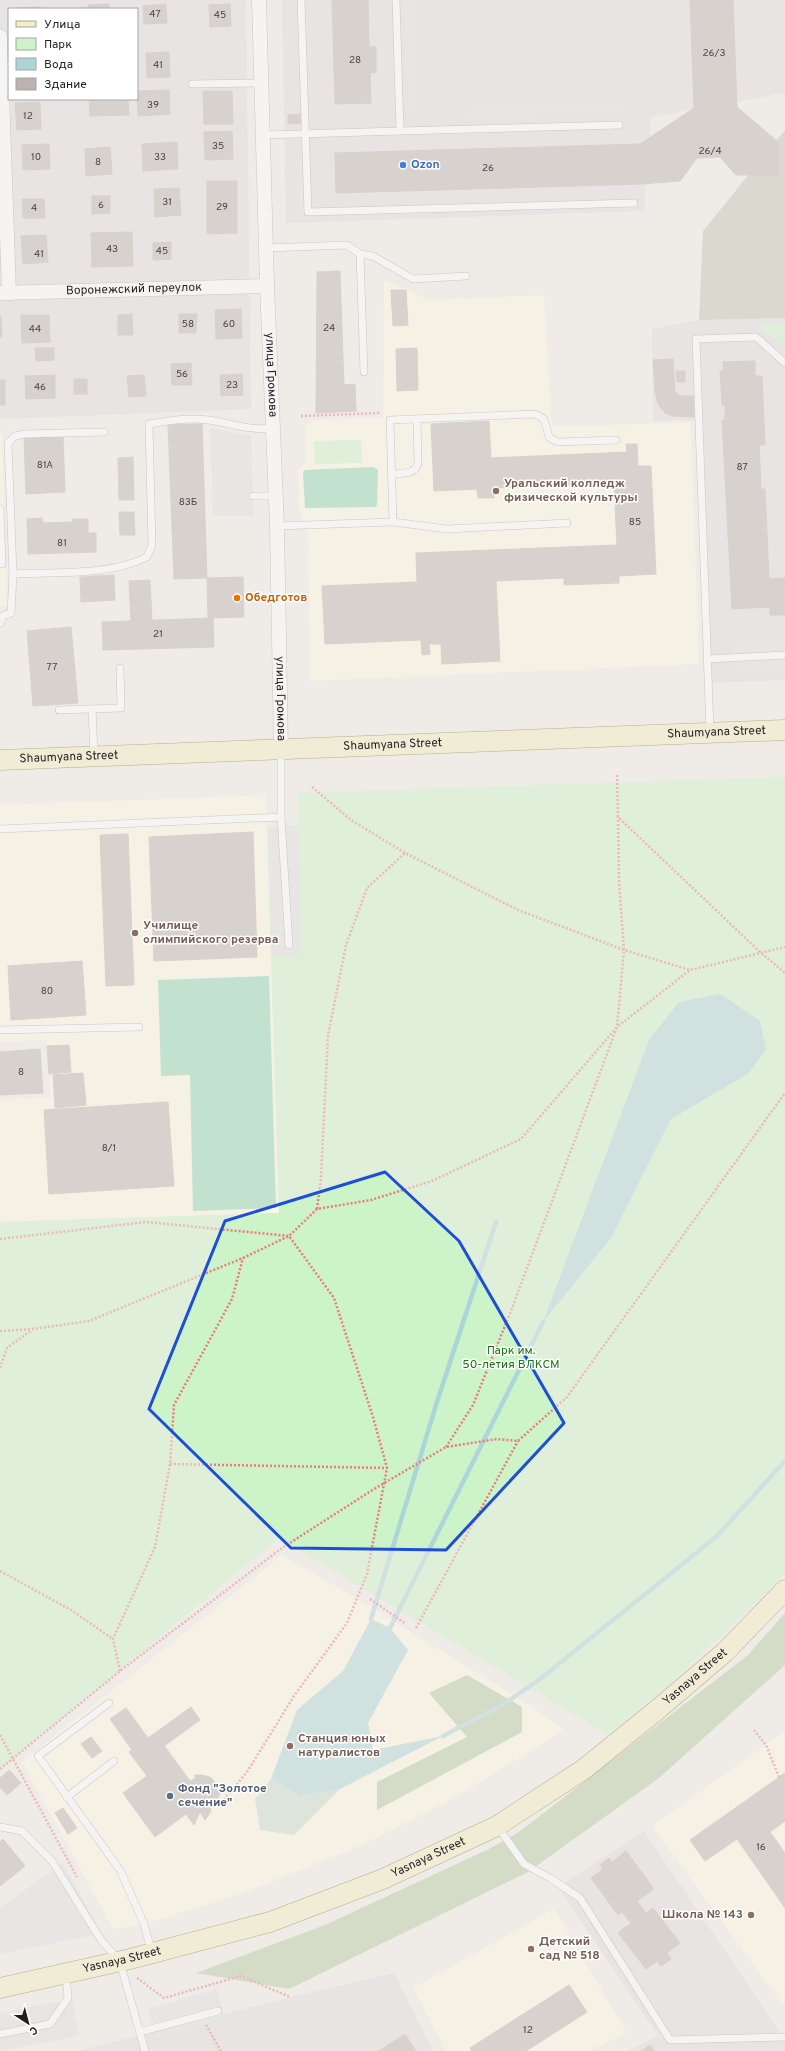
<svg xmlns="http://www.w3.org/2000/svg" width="785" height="2051" font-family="Overpass,sans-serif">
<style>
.residential{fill:#dddcdd;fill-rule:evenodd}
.education{fill:#fcf8e3}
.construction{fill:#c3c0b3}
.forest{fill:#b3caa0}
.wetland{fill:#c5dcce}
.park{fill:#ccf4c8}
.pitch{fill:#8dd6af}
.parking{fill:#dfdfdf}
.water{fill:#acd5d8}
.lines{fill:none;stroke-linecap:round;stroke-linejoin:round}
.stream{stroke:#acd5d8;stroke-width:4.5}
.building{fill:#bcb3b0;stroke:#bfb0aa}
.lane-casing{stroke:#9c9c9c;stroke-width:8}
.street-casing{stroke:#9c9c9c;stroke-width:15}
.secondary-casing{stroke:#6d6910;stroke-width:21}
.path{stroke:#ec7a80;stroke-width:2.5;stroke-dasharray:2 2;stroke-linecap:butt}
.lane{stroke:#fff;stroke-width:7}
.street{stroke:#fff;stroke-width:14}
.secondary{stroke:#f4eec0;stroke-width:20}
.marked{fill:none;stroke:#1d4ed8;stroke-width:3;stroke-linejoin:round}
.shop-dot{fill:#3f7fe0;stroke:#fff;stroke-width:1.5}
.education-dot{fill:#8d6e63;stroke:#fff;stroke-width:1.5}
.food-dot{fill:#e8710a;stroke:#fff;stroke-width:1.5}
.service-dot{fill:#5c6f8a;stroke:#fff;stroke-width:1.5}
.labels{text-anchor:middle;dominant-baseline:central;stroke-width:3;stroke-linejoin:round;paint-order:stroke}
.number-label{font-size:10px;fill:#464443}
.shop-label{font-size:12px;font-weight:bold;fill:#366cbe;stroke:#fff;text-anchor:start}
.street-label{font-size:12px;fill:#1f1f1f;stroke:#fff}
.education-label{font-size:12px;font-weight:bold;fill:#785e54;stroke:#fff;text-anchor:start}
.food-label{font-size:12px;font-weight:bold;fill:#c56008;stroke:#fff;text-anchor:start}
.park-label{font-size:12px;fill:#1d7417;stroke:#fff}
.service-label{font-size:12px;font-weight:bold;fill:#4e5e75;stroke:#fff;text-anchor:start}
</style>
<rect width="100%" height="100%" fill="#efebe7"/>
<g class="residential">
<path d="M0,0H246L251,409L0,419ZM9,9H137V99H9Z"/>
<path d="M282,0H785V93L651,117L644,211L286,223Z"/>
<path d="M785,318V680L704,683L697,420L653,421L652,329L699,320Z"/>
<path d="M644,1831L781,2034L785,2033V2051H627L658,2036L558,1887Z"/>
<path d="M394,1973L433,2051H78L291,1997Z"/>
</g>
<g class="education">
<path d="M384,280L429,300L544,295L552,427L691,422L699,664L310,681L308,532L299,510L298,471L306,462L305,425L313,420L383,418Z"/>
<path d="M0,433H2L7,606H0Z"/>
<path d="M266,795L279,1213L0,1222V1100L51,1097L47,1040L0,1042V805Z"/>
<path d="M282,1555L351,1595L534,1708L564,1730L456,1797L365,1844L235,1896L144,1924L113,1929L22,1762Z"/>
<path d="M785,1731V2003L782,2004L652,1826Z"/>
<path d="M554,1909L627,2033L590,2051H446L413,1988Z"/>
</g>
<path class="construction" d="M785,130V318L699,320L703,231Z"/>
<g class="forest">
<path d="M785,1613V1665L659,1778L528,1872L289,1989L196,1973L325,1925L487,1850L519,1832L748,1655Z"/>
<path d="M467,1675L522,1707V1732L377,1810V1782L467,1737L429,1693Z"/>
</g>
<path class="wetland" d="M271,1779L303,1796L340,1789L294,1835L260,1830L255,1799Z"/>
<g class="park">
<path d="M785,323V346L768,334L761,331V324Z"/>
<path d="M361,440L362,463L315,464L314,441Z"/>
<path d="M785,777V1574L667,1687L608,1735L279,1538L0,1769V1222L279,1213L267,827L298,825V793Z"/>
</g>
<g class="pitch">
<path d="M373,467L378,470L377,505L375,507L305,508L303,472L305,470Z"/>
<path d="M269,976L276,1208L193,1211L190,1075L161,1076L158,980Z"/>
</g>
<g class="parking">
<path d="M404,0H414L418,114L408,115Z"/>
<path d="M622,102V114L466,119V106Z"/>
<path d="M292,161H303L304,220H294Z"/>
<path d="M210,428L251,436L254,516H213Z"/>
<path d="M785,636V675L733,677L732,638Z"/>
<path d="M298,825L302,955L272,956L268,828Z"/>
<path d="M63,1863L100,1930L98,1934L0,1954V1908Z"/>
<path d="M217,1989L225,2019L157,2039L148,2009Z"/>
<path d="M72,1999L79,2036L0,2051V2013Z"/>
</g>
<g class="water">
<path d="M720,994L760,1021L766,1049L749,1073L671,1119L611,1238L543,1322L649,1040L679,1002Z"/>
<path d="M371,1619L390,1628L408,1650L368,1723L373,1750L443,1736L340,1789L302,1796L271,1779L297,1710L343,1671Z"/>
</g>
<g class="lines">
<g class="stream">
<path d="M371,1619L436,1405L496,1222"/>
<path d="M390,1628L543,1322"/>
<path d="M443,1736L504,1704L540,1679L716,1537L785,1461"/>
</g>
</g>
<g class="building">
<path d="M332,0H368L369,47H376V72L370,73L371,103L335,104Z"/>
<path d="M690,0H733L737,107L694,108Z"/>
<path d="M109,4V9H88V5Z"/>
<path d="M166,4L167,23L144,24L143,6Z"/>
<path d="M230,4L231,26L210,27L209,5Z"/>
<path d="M41,7V9H16V8Z"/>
<path d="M169,52L170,77L147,78L146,53Z"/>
<path d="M169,90L170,114L138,116L137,91Z"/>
<path d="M203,91H232L233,124H204Z"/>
<path d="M89,99H128L129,115L90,116Z"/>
<path d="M40,102L41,129L17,130L15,103Z"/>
<path d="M737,107L778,142V175H736L720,157L697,158L680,181L642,184L640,144L694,108Z"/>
<path d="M301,114L302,123L288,124V115Z"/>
<path d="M232,131L233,159L205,160L204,132Z"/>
<path d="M177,142L178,169L143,171L142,144Z"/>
<path d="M49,144L50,169L23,170L22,145Z"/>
<path d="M640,144L642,184L336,193L335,153Z"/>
<path d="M110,147L112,174L86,176L85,149Z"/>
<path d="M207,181H237V233L207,234Z"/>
<path d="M179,188L181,215L155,217L154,189Z"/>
<path d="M92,196H110V213L92,214Z"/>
<path d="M22,199H44L45,218H23Z"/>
<path d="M132,232L133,266L92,267L91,233Z"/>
<path d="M46,235L48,262L23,264L21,236Z"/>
<path d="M171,242V259L153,260V243Z"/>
<path d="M340,271L344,385L355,384L356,411L316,413L317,272Z"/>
<path d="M391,290H406L408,325L393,326Z"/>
<path d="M241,309L242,338L216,339L215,310Z"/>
<path d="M132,314L133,335H118V315Z"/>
<path d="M179,314H197L196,333H179Z"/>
<path d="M21,315H49L50,342L22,343Z"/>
<path d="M0,317H1L2,337H0Z"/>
<path d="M35,348H54V360L36,361Z"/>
<path d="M417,348L418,390L397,391L396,349Z"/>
<path d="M673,359L675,392L680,396H693L694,417L672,416L664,412L658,404L655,391L653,360Z"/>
<path d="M755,361V376H762L765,445H759L761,489H765L769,579L785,578V615H770V607L732,609L722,420H725V405H722L720,371H724L723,362Z"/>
<path d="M191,363L192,385H172L171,364Z"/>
<path d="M676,371H685V382H677Z"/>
<path d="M242,374L243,395L221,396L220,375Z"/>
<path d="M55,375V398L26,399L25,376Z"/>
<path d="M144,375L146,396L129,397L127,376Z"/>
<rect x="74" y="379" width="13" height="15"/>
<rect x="0" y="380" width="5" height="25"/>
<path d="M489,421L491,458L627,452L626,444H637L638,466H651L656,574L619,576V583L564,585V578L496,581L500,661L442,664L441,644H429L430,654L422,655L421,640L325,644L322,586L417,582L416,553L617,545L614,483L494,488V498H478L477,489L434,491L431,424Z"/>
<path d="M202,424L207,578L174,579L168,425Z"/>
<path d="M63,436L65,492L26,494L24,437Z"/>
<path d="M133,457L134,500H119L118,458Z"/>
<path d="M119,512H134L135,535H120Z"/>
<path d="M42,518L43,523L73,522V519H88V533H96V552L28,554L27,519Z"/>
<path d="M114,575L115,600L81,602L80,577Z"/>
<path d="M243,577L244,617L208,618L207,578Z"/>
<path d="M150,580L152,620L131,621L129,581Z"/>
<path d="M213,618L214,647L103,650L102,622Z"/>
<path d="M71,627L78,703L33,706L27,631Z"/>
<path d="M253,832L257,957L154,961L149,837Z"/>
<path d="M128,834L134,985L106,986L100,835Z"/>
<path d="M82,961L86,1015L11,1020L8,966Z"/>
<path d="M69,1045L71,1072L49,1074L47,1046Z"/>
<path d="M40,1049L43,1093L0,1095V1052Z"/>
<path d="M83,1073L86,1105L55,1108L53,1075Z"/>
<path d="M168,1102L174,1186L49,1194L44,1110Z"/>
<path d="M191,1707L200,1720L164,1746L155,1733Z"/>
<path d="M126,1708L148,1738L132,1750L110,1719Z"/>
<path d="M155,1733L190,1781L196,1778L194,1775H201L210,1777L216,1783L220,1792L216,1806L212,1800L209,1803L211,1811L205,1820L200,1812L194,1825L186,1814L155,1837L123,1793L147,1776L129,1752Z"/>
<path d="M91,1737L102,1751L92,1758L81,1744Z"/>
<path d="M9,1770L21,1783L7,1795L0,1787V1778Z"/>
<path d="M785,1773V1821L770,1832L785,1853V1908L737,1839L705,1861L690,1840Z"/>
<path d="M63,1808L77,1828L68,1834L55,1813Z"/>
<path d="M3,1839L25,1866L0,1886V1842Z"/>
<path d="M626,1851L654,1889L637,1901L646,1913L653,1908L680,1943L667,1953L671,1959L661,1966L657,1961L646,1969L618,1933L631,1923L622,1912L618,1915L591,1878L603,1869L600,1865L609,1858L612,1862Z"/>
<path d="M569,1985L587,2012L526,2051H472L470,2048Z"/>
<path d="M405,2034L416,2051H379Z"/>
<path d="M650,2045L654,2051H642Z"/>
</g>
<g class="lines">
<defs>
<g id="lane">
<path d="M301,0L308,212L634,203"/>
<path d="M192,84L261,83"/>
<path d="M400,131L619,125"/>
<path d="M263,135L400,131L396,0"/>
<path d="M266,248L347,245L360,254L364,372"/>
<path d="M360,254L373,256L413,279L466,276"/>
<path d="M391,474C402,473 415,475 418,463L417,419"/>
<path d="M253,496H275"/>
<path d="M0,509L2,564H0"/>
<path d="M393,522L447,529L567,523"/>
<path d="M277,526L393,522L390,420L535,414L544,419L549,437L557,442L616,440"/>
<path d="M13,574L8,443L15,436L25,434L104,432"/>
<path d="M0,623L3,616L11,613L13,574C54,572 110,576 147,557L152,545L149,424C168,421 188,417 208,420C230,423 249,431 272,428"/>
<path d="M708,659L785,655"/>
<path d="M92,709L94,755"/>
<path d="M59,710L121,708L120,668"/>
<path d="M710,731L696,339L756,337L785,363"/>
<path d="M281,817L289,945"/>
<path d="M0,829L281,817V751"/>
<path d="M0,1030L139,1027"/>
<path d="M109,1703L38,1756L120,1870L144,1924L152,1953"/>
<path d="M67,1797L114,1761"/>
<path d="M0,1827L22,1831L52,1861L101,1940L120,1962L145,2051"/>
<path d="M498,1827L524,1864L550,1878L580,1898L670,2040L785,2037"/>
<path d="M140,2032L218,2011"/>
<path d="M0,2034L50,2024L68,1998L66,1975"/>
</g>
<g id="street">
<path id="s1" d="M259,0L267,286L277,526L281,749"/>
<path d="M0,36L9,293"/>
<path id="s2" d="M0,293L267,286"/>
</g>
<g id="secondary">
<path id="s3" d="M0,760L785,730"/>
<path id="s4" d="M0,1988L130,1959L270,1922L383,1879L497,1826L584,1769L657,1710L725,1652L785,1590"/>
</g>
</defs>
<use href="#lane" class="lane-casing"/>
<use href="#street" class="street-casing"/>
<use href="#secondary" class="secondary-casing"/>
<g class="path">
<path d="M301,416L380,413"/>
<path d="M617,775L618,817L760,952L785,973"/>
<path d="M312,787L351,820L405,853L518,910L624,950L690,970L785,947"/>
<path d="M317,1209L321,1178L328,1035L346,945L367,888L405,853"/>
<path d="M0,1239L146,1222L289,1236L334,1298L373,1417L387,1468L367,1574L347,1623L294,1696L247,1772L224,1800"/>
<path d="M0,1331L33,1329L89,1321L243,1258L289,1236L317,1209L371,1200L432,1181L521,1139L617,1027L690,970"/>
<path d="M0,1368L7,1348L32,1330"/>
<path d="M446,1447L473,1405L511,1311L617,1027L624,950L619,880L618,817"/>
<path d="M170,1464L387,1468"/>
<path d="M0,1571L71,1610L113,1639"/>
<path d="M370,1599L406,1624"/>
<path d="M416,1628L518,1441"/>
<path d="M120,1671L113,1639L155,1547L170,1464L174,1405L232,1299L243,1258"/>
<path d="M754,1730L766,1745L779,1777"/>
<path d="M0,1735L77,1877"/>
<path d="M0,1769L120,1671L282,1548L374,1489L446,1447L497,1439L518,1441L567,1397L785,1093"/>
<path d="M137,1978L164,1998L241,1976L290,1997"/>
<path d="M206,2025L221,2051"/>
</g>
<use href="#lane" class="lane"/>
<use href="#street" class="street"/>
<use href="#secondary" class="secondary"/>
</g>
<path d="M0 0H785V2051H0ZM385,1172L459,1241L564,1423L446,1550L291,1548L149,1409L225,1221Z" fill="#efebe7" fill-opacity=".55" fill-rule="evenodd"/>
<path class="marked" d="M385,1172L459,1241L564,1423L446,1550L291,1548L149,1409L225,1221Z"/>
<circle class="shop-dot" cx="403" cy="165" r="4"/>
<g class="education-dot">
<circle cx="496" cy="491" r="4"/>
<circle cx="135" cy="933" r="4"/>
<circle cx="290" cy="1746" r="4"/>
<circle cx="751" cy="1915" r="4"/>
<circle cx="531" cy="1949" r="4"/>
</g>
<circle class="food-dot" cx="237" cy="598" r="4"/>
<circle class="service-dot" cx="170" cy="1796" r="4"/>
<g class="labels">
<g class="number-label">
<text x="155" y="14">47</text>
<text x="220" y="15">45</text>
<text x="714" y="53">26/3</text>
<text x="355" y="60">28</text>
<text x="158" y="65">41</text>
<text x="153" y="105">39</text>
<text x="28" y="116">12</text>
<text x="218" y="146">35</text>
<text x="710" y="151">26/4</text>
<text x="36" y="157">10</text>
<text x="160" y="157">33</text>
<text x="98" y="162">8</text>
<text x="488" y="168">26</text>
<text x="167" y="202">31</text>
<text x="101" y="205">6</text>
<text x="222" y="207">29</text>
<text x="34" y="208">4</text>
<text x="112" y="249">43</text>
<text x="162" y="251">45</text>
<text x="39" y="254">41</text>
<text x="188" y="324">58</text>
<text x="229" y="324">60</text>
<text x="329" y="328">24</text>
<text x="35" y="329">44</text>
<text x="182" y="374">56</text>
<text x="232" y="385">23</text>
<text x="40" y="387">46</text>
<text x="45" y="465">81А</text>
<text x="742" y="467">87</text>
<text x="188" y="502">83Б</text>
<text x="635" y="522">85</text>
<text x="62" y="543">81</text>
<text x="158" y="634">21</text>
<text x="52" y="667">77</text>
<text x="47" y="991">80</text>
<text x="21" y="1072">8</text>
<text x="109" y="1148">8/1</text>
<text x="761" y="1847">16</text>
<text x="528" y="2030">12</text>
</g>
<g class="shop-label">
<text x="411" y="165">Ozon</text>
</g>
<g class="street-label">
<text stroke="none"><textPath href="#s2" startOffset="134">Воронежский переулок</textPath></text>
<text stroke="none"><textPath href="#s1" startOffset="375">улица Громова</textPath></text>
<text stroke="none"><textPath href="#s1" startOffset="699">улица Громова</textPath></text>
<text stroke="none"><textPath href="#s3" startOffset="717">Shaumyana Street</textPath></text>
<text stroke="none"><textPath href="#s3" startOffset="393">Shaumyana Street</textPath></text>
<text stroke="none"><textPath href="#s3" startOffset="69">Shaumyana Street</textPath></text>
<text stroke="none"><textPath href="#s4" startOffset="773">Yasnaya Street</textPath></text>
<text stroke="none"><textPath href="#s4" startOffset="449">Yasnaya Street</textPath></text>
<text stroke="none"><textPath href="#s4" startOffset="125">Yasnaya Street</textPath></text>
</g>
<g class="education-label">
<text x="504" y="484">Уральский колледж<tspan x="504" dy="14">физической культуры</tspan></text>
<text x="143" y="926">Училище<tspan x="143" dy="14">олимпийского резерва</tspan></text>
<text x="298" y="1739">Станция юных<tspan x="298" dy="14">натуралистов</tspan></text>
<text x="743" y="1915" text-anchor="end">Школа № 143</text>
<text x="539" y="1942">Детский<tspan x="539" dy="14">сад № 518</tspan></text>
</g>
<g class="food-label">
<text x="245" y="598">Обедготов</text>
</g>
<g class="park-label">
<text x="511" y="1351">Парк им.<tspan x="511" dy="14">50-летия ВЛКСМ</tspan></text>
</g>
<g class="service-label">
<text x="178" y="1789">Фонд "Золотое<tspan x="178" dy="14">сечение"</tspan></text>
</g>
</g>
<rect x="8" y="8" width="130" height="92" fill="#ffffff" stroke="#a5a5a5"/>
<rect x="16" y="21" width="20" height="6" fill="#f4eec0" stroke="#a5a5a5"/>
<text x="44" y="28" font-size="12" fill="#1f1f1f">Улица</text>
<rect x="16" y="38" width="20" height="12" fill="#ccf4c8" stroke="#a5a5a5"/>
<text x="44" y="48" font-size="12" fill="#1f1f1f">Парк</text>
<rect x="16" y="58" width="20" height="12" fill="#acd5d8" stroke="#a5a5a5"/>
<text x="44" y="68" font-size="12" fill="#1f1f1f">Вода</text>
<rect x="16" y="78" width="20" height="12" fill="#bcb3b0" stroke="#a5a5a5"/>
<text x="44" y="88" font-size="12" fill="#1f1f1f">Здание</text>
<g transform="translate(28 2023) rotate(144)" stroke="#ffffff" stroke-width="3" paint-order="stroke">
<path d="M0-3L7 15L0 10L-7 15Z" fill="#1f1f1f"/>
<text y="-6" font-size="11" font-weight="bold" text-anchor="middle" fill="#1f1f1f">С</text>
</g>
</svg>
